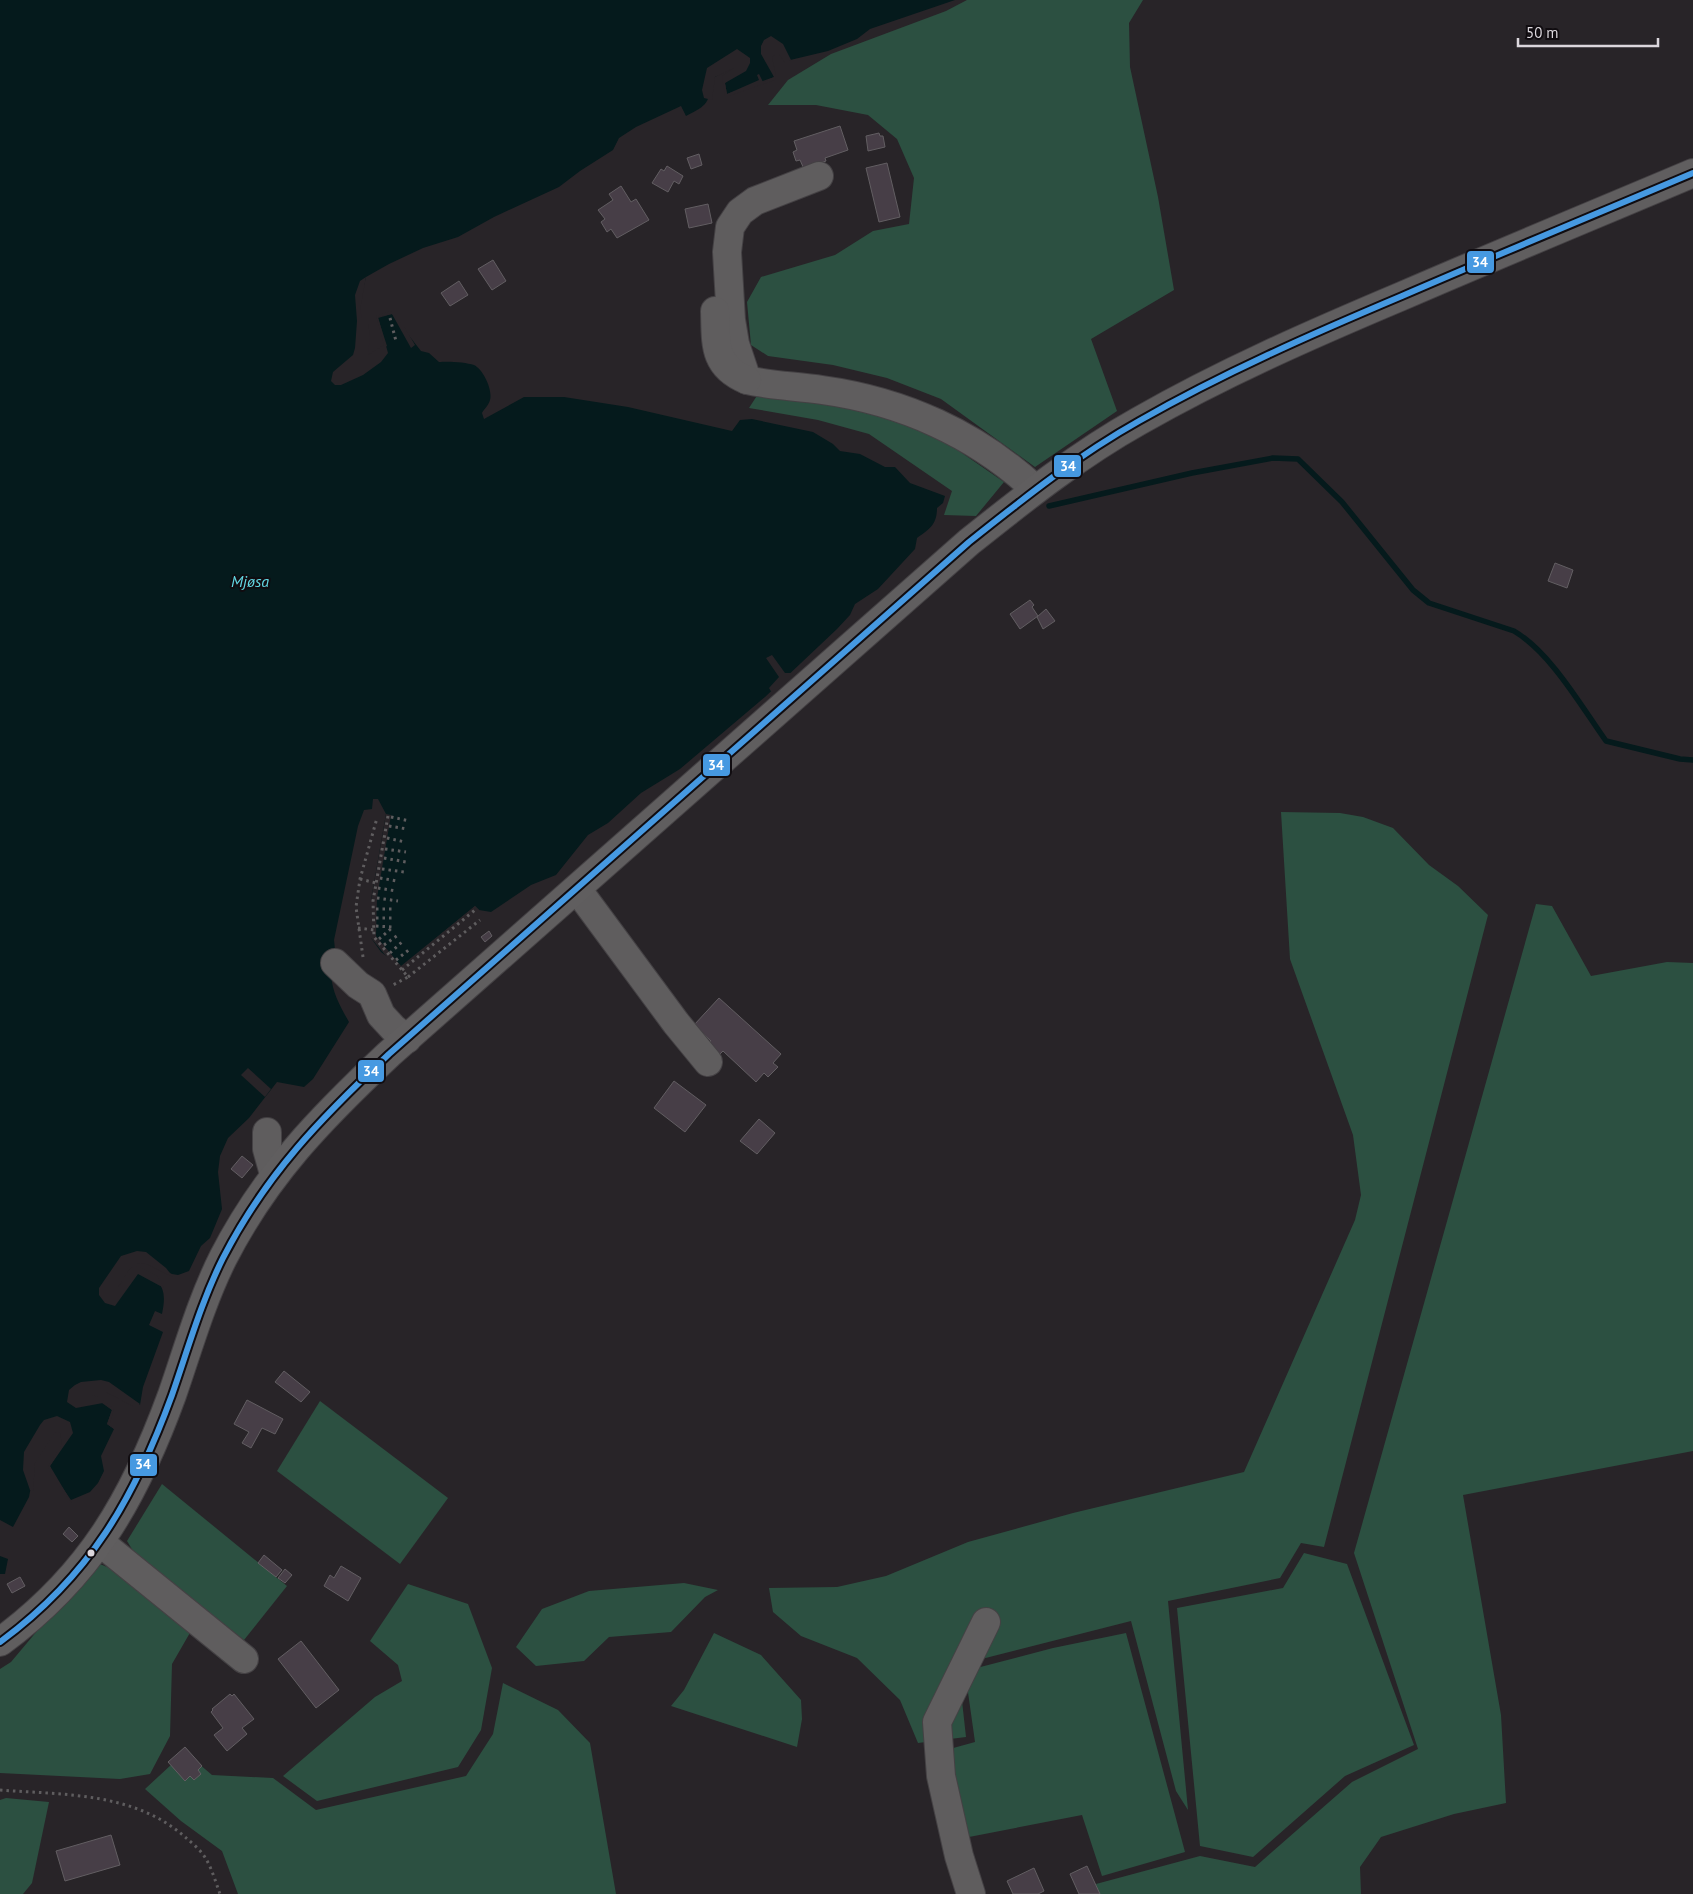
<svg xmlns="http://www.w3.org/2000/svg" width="1693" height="1894" font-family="'PT Sans',sans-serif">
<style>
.green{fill:#2c5041}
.water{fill:#051a1c}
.pier{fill:#282428}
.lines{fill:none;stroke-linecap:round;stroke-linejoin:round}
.stream{stroke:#051a1c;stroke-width:5.5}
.building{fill:#473e47;stroke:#625e62}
.minor-casing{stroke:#444144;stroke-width:30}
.major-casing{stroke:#444144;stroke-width:30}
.path{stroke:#5f5d5f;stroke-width:3;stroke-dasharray:2.5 4;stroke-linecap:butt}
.minor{stroke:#5f5d5e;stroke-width:28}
.major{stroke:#605e5f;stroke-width:28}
.bus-1-casing{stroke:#100c10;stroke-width:10}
.bus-1{stroke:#4699e1;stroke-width:6}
.bus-dot{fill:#dcd7dd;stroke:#100c10;stroke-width:2}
.labels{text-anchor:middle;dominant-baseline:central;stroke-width:4;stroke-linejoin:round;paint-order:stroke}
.water-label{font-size:16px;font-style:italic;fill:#62d7e3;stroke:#100c10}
.line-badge{stroke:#100c10;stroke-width:2}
.badge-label{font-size:14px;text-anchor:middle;font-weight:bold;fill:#fff}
</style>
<rect width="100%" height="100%" fill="#282428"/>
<g class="green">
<path d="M967,0H1143L1129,23L1130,67L1158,197L1174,290L1091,339L1117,411L1035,467L941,399L887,378L833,365L768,356L751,345L747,302L761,277L835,255L873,231L909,224L914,178L897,139L868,115L816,105H768L788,80L831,54L946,11Z"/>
<path d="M760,391L846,404L933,433L1004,482L976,516L944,515L952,491L869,434L818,420L749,408Z"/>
<path d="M1281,812L1340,813L1363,817L1393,828L1429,865L1458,886L1488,915L1324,1547L1301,1543L1280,1578L1168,1601L1188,1810L1176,1791L1131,1621L958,1665L966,1737L918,1743L900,1700L857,1658L801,1636L773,1612L769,1588L837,1587L886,1576L968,1542L1073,1513L1244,1472L1355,1220L1361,1195L1353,1135L1290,959Z"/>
<path d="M1536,904L1552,906L1591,976L1667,962L1693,963V1451L1463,1495L1501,1715L1506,1803L1454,1814L1381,1837L1360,1867L1361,1894H1098L1096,1884L1200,1856L1255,1867L1352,1782L1418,1749L1354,1553Z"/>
<path d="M320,1401L448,1498L400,1564L277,1471Z"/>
<path d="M162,1484L287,1586L244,1640L135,1554L127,1541Z"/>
<path d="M1304,1553L1347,1564L1414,1745L1345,1776L1253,1857L1200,1846L1177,1608L1283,1588Z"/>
<path d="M95,1562L124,1574L191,1631L172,1664L170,1736L150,1774L120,1779L0,1773V1669L11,1662Z"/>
<path d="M684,1583L718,1590L705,1597L671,1632L609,1637L584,1661L536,1666L516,1647L542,1609L589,1591Z"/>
<path d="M408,1584L468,1604L492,1668L481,1730L458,1767L317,1801L283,1776L375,1697L402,1681L398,1665L370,1641Z"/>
<path d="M714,1633L761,1655L801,1700L802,1719L797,1747L671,1706L684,1690Z"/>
<path d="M1126,1633L1185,1852L1102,1876L1082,1815L969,1837L946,1750L975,1742L965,1671L1053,1648Z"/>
<path d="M503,1683L558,1710L590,1743L616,1894H238L222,1851L181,1821L145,1789L185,1752L212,1775L273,1778L316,1810L466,1776L493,1734Z"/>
<path d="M6,1798L49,1802L32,1883L23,1894H0V1800Z"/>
</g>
<g class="water">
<path d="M0,0H955L870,29L857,39L828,51L786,61L780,52L774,51L770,57L774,77L727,94L725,83L740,68L730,67L712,79C709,103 708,105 686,116L681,106L636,127L619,138L613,150L580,171L559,187L494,217L458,237L423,248L389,264L366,277L358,310L366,359L387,346L378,318L392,314L421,351L429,353L439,362C447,361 466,362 474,365C483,369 493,390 490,400C489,405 484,409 482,413L484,419L524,397H564L628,407L732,431L740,420L752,419L813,432L833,444L840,451L860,454L885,467H895L910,483L945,496L943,503L937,508C937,524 930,529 917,538L915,549L878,589L855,604L850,615L837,629L765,697L680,769L641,793L608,823L588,835L556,875L531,885L491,912L479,910L475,906L401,967L381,952L371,938V900L386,814L378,799H373L372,809L364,810L358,826L334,940C336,955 334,957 332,971C329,987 341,1008 349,1022L313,1079L304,1087L277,1082L249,1118L228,1138L220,1156L218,1172L222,1209L210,1238L201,1246L189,1271L178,1275L172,1274L145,1261L136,1262L106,1294L113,1296L137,1268C160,1280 168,1286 162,1314L155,1311L149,1325L163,1332L143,1387L140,1405L104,1388L93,1389L89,1394L112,1410L107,1424L114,1429L101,1456L104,1471L98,1483L90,1492L71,1500L53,1474L50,1466L64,1444L62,1431L54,1429L33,1463L32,1481L29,1497L13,1527L0,1520Z"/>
<path d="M0,1556L8,1559L5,1574H0Z"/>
</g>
<g class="pier">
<path d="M771,36L783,44L791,60L785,63L779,54H775L772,58L776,75L775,80L729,96H725L722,76L734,68L715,77L712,100L704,98L702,90L707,68L737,49L750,58V63L746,71L725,83L727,94L759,80L757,75L759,74L763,82L774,77L761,54V46L764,40Z"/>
<path d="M366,277L360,310L362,318L368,324L370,335L368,355L384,345L376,316L391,311L405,328L415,345L411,348L392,314L378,317L388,353L381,362L363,375L341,385H335L331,381L333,372L353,355L355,348L357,321L355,295L360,281Z"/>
<path d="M772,655L785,673H792L772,693L769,688L779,677L766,658Z"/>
<path d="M386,814L391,815L377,898L376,936L401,966L475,906L479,910L477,912L475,909L401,969L396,968L371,938V900Z"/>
<path d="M248,1068L271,1089L265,1097L241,1075Z"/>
<path d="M137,1251L146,1252L166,1268L173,1277L144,1263L137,1264L129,1270L118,1287L137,1266L157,1276L164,1288L138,1274L115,1306L105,1303L99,1295V1288L121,1256Z"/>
<path d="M101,1380L109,1382L140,1404L136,1408L104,1391H94L92,1395L98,1397L114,1409L110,1423L115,1427L114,1429L107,1424L112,1410L103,1403L76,1408L67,1402L69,1390L75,1385L81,1382Z"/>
<path d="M57,1416L70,1422L73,1433L50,1466L72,1503L51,1475L48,1466L62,1444L60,1433L55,1432L35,1463L33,1491L30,1490L23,1470L24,1452L40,1425L44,1420Z"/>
</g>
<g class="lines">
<path class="stream" d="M1049,506L1192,473L1273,458L1298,459L1342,502L1413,590L1429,603L1514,631C1551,653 1581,706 1606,741L1680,759L1693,760"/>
</g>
<g class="building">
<path d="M840,126L848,150L825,158L826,161L804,169L800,160L796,161L793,152L797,150L794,141Z"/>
<path d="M879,133L880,136H883L885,147L868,151L866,136Z"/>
<path d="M699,154L702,165L691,169L687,158Z"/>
<path d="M887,163L900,217L879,222L866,168Z"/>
<path d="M667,166L683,176L679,184L674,181L668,192L652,183L661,169L664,171Z"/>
<path d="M621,186L631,202L636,199L649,220L617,238L611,229L607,232L601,222L605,219L598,210L613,200L609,194Z"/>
<path d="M708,204L712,223L689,228L685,209Z"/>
<path d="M493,260L506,281L492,290L478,269Z"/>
<path d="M459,281L468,295L450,306L441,293Z"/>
<path d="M1555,563L1573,570L1567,588L1548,581Z"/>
<path d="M1030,600L1034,605L1032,607L1038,616L1020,629L1010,614Z"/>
<path d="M1046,609L1055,621L1043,629L1037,617Z"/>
<path d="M489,931L492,936L485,942L481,937Z"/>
<path d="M719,998L781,1054L773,1063L778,1067L768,1077L764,1073L756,1082L723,1051L719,1055L707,1044L711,1041L694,1025Z"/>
<path d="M674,1081L706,1105L685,1132L654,1108Z"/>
<path d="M759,1119L775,1133L757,1154L740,1141Z"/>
<path d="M242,1156L253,1165L242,1178L231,1169Z"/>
<path d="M284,1371L310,1392L301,1402L275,1382Z"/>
<path d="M247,1400L283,1419L275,1434L262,1428L251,1448L242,1443L249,1432L234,1424Z"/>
<path d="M69,1527L78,1536L72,1542L63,1534Z"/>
<path d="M264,1555L282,1570L276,1577L258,1563Z"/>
<path d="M341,1566L361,1578L348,1601L324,1586L330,1575L334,1578Z"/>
<path d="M285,1569L292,1575L285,1583L278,1578Z"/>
<path d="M20,1577L25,1586L12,1593L7,1584Z"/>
<path d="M301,1641L339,1690L316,1708L278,1659Z"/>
<path d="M230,1694L232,1696L234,1694L254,1719L242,1728L247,1734L227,1751L214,1735L223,1728L211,1712L213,1710L212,1709Z"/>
<path d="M185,1747L202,1766L198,1770L201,1774L194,1780L190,1776L185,1781L168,1762Z"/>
<path d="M111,1835L120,1865L65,1881L56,1851Z"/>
<path d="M1087,1866L1100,1894H1079L1070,1874Z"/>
<path d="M1034,1868L1044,1891L1038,1894H1013L1007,1881Z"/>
</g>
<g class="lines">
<defs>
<g id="minor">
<path d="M819,176L755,201L740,212L730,227L727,252L731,320L735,344L747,380C772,386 797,386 822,390C902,401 976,434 1035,489"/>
<path d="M715,311C716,344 713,366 747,380"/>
<path d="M577,889L676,1023L708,1062"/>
<path d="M335,963L358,985L372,994L381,1015L393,1028L407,1039"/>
<path d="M267,1132V1149L274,1174"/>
<path d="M101,1543L244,1659"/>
<path d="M971,1894L959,1856L941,1776L937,1722L986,1622"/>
</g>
<path id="major" d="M0,1642C90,1576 134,1499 172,1395C188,1349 201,1302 223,1258C266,1174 321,1118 389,1054L969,542C1023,499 1078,455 1139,421C1223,373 1312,334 1402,296C1499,254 1596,214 1693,173"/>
</defs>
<use href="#minor" class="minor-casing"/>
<use href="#major" class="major-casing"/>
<g class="path">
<path d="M390,318L396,341"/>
<path d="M388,816L373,901L374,937L408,977L391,986"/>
<path d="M391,817L410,821"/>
<path d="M389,826L407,829"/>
<path d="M387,838L405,842"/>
<path d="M385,849L406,852"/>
<path d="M384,858L406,862"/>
<path d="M382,869L404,872"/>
<path d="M380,878L397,881"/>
<path d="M360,879L376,883"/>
<path d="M378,888L396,891"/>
<path d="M377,898L398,901"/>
<path d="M376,909H394"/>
<path d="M376,918H394"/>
<path d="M376,926L392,927"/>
<path d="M358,928L374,930"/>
<path d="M379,939L393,927"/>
<path d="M384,945L398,935"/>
<path d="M390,953L403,941"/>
<path d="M363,957L356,907L360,879L377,818"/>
<path d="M396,960L410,949"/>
<path d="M402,970L475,910"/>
<path d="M408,977L480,920"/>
<path d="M0,1790C65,1795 134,1792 185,1837C192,1843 201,1850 206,1859C212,1869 216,1883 220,1894"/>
</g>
<use href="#minor" class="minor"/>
<use href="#major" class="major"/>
<defs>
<path id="bus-1" d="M0,1642C90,1576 134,1499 172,1395C188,1349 201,1302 223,1258C266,1174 321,1118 389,1054L969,542C1023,499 1078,455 1139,421C1223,373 1312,334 1402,296C1499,254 1596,214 1693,173"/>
</defs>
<use href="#bus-1" class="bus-1-casing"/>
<use href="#bus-1" class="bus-1"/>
</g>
<circle class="bus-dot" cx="91" cy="1553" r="4.5"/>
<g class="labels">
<g class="water-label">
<text x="250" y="581">Mjøsa</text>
</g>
</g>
<g class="line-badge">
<rect x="1466" y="250" width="29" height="24" rx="5" fill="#4699e1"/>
<rect x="1053" y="454" width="29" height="24" rx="5" fill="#4699e1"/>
<rect x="702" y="753" width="29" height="24" rx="5" fill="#4699e1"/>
<rect x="357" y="1059" width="28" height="24" rx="5" fill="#4699e1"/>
<rect x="129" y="1453" width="29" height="24" rx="5" fill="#4699e1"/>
</g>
<g class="badge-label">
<text x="1480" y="267">34</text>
<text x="1068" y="471">34</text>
<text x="716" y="770">34</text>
<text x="371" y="1076">34</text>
<text x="143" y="1469">34</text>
</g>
<path d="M1518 38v8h140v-8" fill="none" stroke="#dcd7dd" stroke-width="2.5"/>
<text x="1526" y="38" font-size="15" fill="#dcd7dd" stroke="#100c10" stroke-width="4" paint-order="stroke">50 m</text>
</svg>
